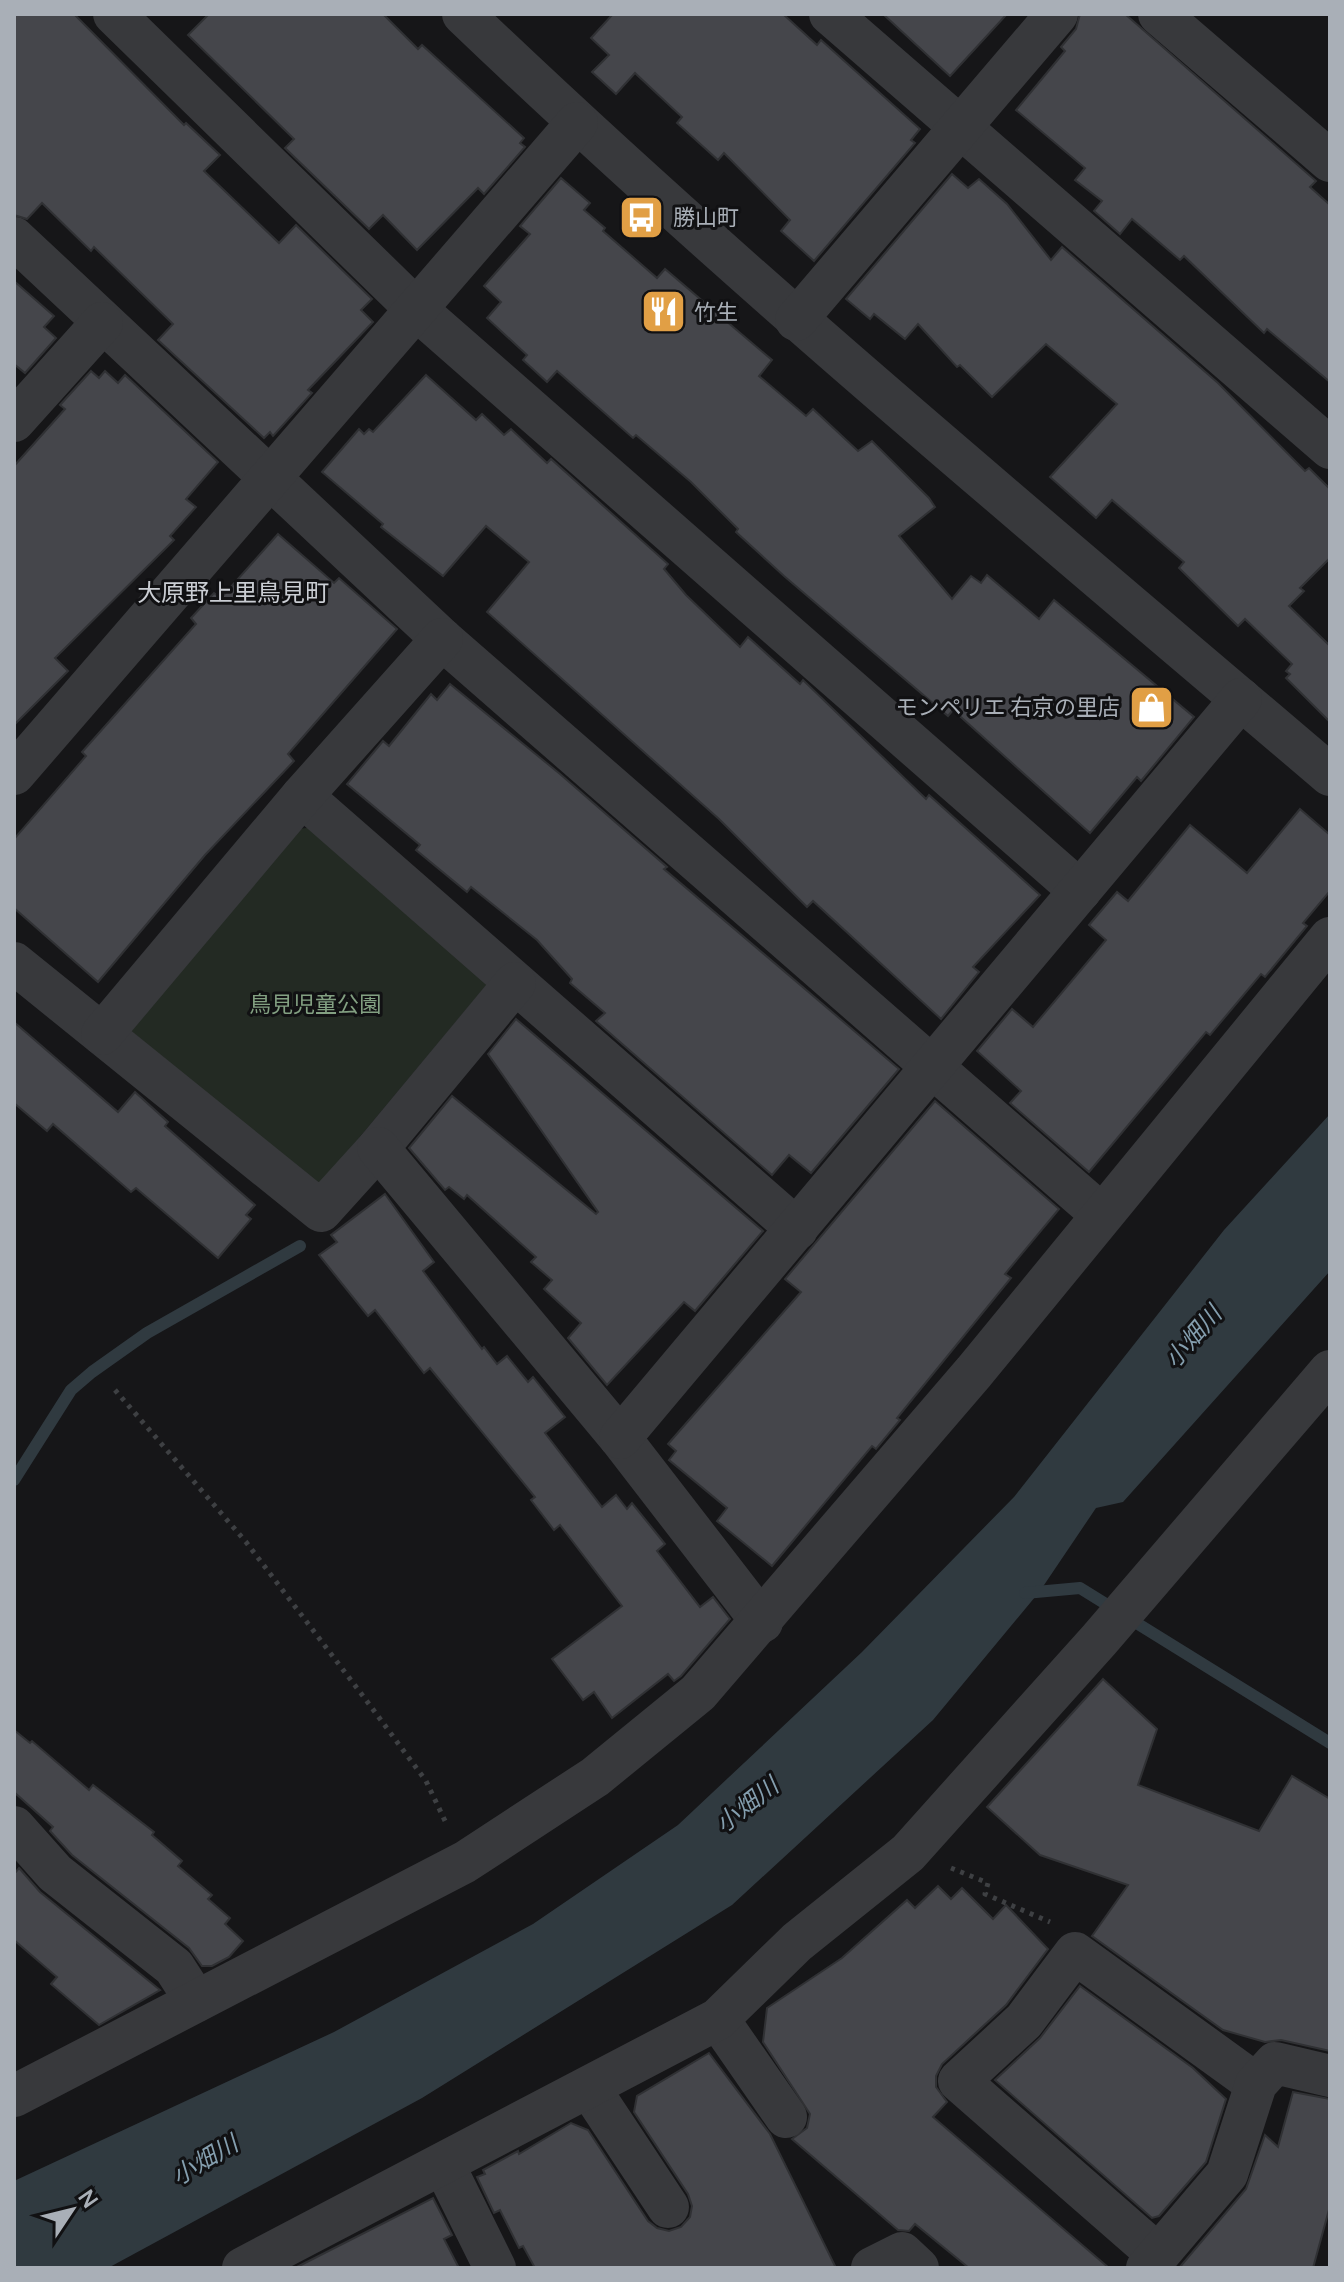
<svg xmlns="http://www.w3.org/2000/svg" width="1344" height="2282" font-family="Manrope,'Noto Sans JP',sans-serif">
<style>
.green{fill:#232a23}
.water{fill:#303a40}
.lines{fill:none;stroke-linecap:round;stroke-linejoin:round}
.stream{stroke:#303a40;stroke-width:12}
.building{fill:#45464b;stroke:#303134;stroke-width:2}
.path{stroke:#3e4043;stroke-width:5;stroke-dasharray:4 6;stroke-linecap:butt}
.minor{stroke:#38393c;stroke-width:42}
.labels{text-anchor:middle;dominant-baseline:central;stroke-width:6;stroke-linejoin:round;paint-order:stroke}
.poi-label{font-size:22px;fill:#a9afb7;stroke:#111113;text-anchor:start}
.park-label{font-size:22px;fill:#83a082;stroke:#111113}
.neighbourhood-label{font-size:24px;fill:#cacdd3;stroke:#111113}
.water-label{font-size:24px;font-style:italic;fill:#849eae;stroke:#111113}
</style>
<rect width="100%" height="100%" fill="#161618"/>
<path class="green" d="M306,828H312L490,981L319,1186L131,1031L299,829Z"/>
<path class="water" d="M1330,1114V1271L1123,1502L1096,1508L1040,1591L933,1720L732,1905L422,2098L108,2268H14V2181L334,2032L533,1924L678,1825L862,1652L1014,1497L1224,1230Z"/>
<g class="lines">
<g class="stream">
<path d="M14,1480L71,1390L92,1372L147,1333L300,1246"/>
<path d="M1025,1593L1080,1588L1330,1743"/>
</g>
</g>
<g class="building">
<path d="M14,14H74L184,125L186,123L220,155L204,171L279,243L296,225L372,299L361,310L373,322L308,390L312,393L273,436L270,432L264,438L158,340L173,324L94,247L91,251L42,203L27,219L14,215Z"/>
<path d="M209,14H383L418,49L422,45L524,138L520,143L525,147L484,194L478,188L417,250L383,215L369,229L285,148L294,139L188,35Z"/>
<path d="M613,14H783L817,45L821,40L920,129L911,140L915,143L814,261L781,231L790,220L724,153L718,160L677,123L682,117L635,73L616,94L592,72L609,55L591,38Z"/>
<path d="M883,14H1007L950,76Z"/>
<path d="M1080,14H1125L1316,181L1310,187L1330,205V382L1267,329L1264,333L1184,256L1180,260L1132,219L1120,234L1094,211L1102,201L1075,180L1085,168L1016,110L1065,51L1061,47L1076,29Z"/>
<path d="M952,174L968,188L979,179L1007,204L1051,260L1062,247L1218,383L1305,471L1309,468L1330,489V558L1300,588L1304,591L1289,606L1330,646V722L1286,678L1290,674L1286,671L1292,664L1245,619L1238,626L1179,568L1184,562L1112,500L1096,518L1050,477L1117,404L1046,344L992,397L960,365L957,367L918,324L905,339L874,314L870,319L846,299Z"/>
<path d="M561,178L590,203L584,210L605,228L603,231L657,278L665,269L772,360L759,376L806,416L813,409L858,451L872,441L929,498L935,507L899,536L952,599L971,576L981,583L987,575L1039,619L1054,600L1194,717L1141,781L1137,777L1090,833L953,710L948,716L784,576L736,532L738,529L691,482L636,435L633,438L557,371L547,382L523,360L527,355L487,318L501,302L484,286L530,234L520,226Z"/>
<path d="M14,281L54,316L44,327L56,338L25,373L14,364Z"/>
<path d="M91,371L99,378L105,371L118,383L125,375L218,462L186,499L196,507L170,536L174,540L55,658L68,671L14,725V466L65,409L60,405Z"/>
<path d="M426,375L476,420L482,414L504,435L511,429L547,463L551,459L668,564L664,569L686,595L740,647L748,637L800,684L803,680L926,799L929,795L1040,895L973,967L979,972L941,1019L813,901L807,907L719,819L487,612L529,562L486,526L443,576L381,527L383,524L322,472L359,429L364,434L369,429L373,432Z"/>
<path d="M278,534L334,583L339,578L397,629L288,754L294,761L205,855L98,982L14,908V839L86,756L82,752L196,624L191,618L214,593L221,598Z"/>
<path d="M450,684L560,774L667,867L664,869L899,1069L811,1173L789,1155L772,1175L596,1021L605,1013L570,983L572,979L537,940L471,887L467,892L416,850L420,845L347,784L383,741L389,746L431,694L437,700Z"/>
<path d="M1300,809L1330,835V891L1303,923L1307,926L1265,977L1261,974L1210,1035L1206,1032L1089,1172L1010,1103L1021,1091L977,1051L1012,1009L1033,1027L1106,940L1089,925L1117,892L1128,901L1190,825L1247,873Z"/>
<path d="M516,1019L763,1231L695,1311L684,1302L607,1385L568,1338L581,1323L544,1289L552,1280L531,1262L536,1257L467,1195L464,1199L449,1187L445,1190L409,1148L452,1096L596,1214L598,1212L488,1054Z"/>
<path d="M14,1022L118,1112L135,1092L168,1122L165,1126L255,1205L246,1215L251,1219L218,1258L136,1188L131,1192L53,1124L47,1131L14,1103Z"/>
<path d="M935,1101L1059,1209L1005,1274L1011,1278L897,1418L900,1420L876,1449L872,1446L772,1566L717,1521L727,1508L669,1460L676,1451L668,1444L801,1292L785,1279Z"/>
<path d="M385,1194L434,1262L423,1271L482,1349L484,1347L497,1364L507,1356L528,1382L533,1377L565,1417L545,1433L602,1507L616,1495L627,1509L632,1503L665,1544L657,1551L700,1607L713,1597L730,1619L681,1676L674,1681L668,1674L612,1718L594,1692L583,1700L552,1659L622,1606L560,1525L554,1530L531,1500L535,1497L430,1368L424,1373L375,1310L368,1316L319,1255L337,1242L331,1235Z"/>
<path d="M1103,1679L1157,1729L1138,1785L1259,1831L1292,1776L1330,1799V2051L1281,2040L1265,2042L1223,2030L1092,1936L1128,1885L1040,1855L987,1807Z"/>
<path d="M14,1730L30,1743L32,1741L89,1790L93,1785L154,1832L152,1835L182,1861L178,1866L212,1895L208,1899L230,1918L225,1924L243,1941L229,1957L212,1966H202L189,1948L72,1855L50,1831L53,1827L14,1792Z"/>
<path d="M19,1868L40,1892L160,1990L99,2025L51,1984L57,1977L14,1940V1874Z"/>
<path d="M938,1886L951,1899L962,1888L993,1919L1006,1905L1048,1949L1006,2005L942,2064L936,2076V2087L947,2102L933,2117L1109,2268H969L915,2224L909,2231L898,2230L792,2139L807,2128L810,2114L763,2042L767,2008L842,1958L907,1900L915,1908Z"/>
<path d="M1080,1986L1193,2068L1226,2099L1206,2162L1159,2216L1152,2218L995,2080L1040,2038Z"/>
<path d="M709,2053L770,2134L836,2268H535L523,2246L519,2248L500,2210L494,2213L477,2177L485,2174L483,2170L518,2151L519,2154L571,2123L588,2130L648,2221L657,2228L669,2231L681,2227L690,2217L692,2206L688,2194L634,2112L637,2096Z"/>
<path d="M1293,2092L1330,2099V2206L1313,2268H1179L1246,2189L1265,2135L1278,2147Z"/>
<path d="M433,2198L452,2235L444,2239L459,2268H295Z"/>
</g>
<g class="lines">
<g class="path">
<path d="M115,1390L246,1542L366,1700L426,1781L447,1825"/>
<path d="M951,1868L988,1883L985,1894L1050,1922"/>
</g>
<g class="minor">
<path d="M114,14L417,310L1080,891"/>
<path d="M463,14C741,280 1037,525 1330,775"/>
<path d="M830,14L1330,448"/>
<path d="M1159,14L1330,161"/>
<path d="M14,238L442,639L1101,1214"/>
<path d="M796,320L1057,14"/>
<path d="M14,421L102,323"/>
<path d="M14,774L577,123"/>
<path d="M302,796L797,1229"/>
<path d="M14,963L321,1211L378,1148L515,983"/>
<path d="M102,1034L302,796L442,639"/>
<path d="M378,1148L620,1438L762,1622"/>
<path d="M620,1438L1241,699"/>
<path d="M14,1827L55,1873L174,1967L196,2001"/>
<path d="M718,2019L786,2117"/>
<path d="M590,2089L668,2207"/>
<path d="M14,2096L465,1862L595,1777L698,1693L974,1372L1330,938"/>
<path d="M444,2165L495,2268"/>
<path d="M1157,2254L959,2081L1024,2021L1075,1953L1256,2084"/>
<path d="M243,2268L718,2019L797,1942L908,1853L1099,1640L1330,1371"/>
<path d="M872,2268L902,2253L918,2268"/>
<path d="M1147,2268L1227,2174L1256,2084L1275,2063L1330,2076"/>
</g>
</g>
<defs>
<symbol id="bus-square" viewBox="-11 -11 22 22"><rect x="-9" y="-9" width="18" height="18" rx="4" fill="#e19f45" stroke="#111113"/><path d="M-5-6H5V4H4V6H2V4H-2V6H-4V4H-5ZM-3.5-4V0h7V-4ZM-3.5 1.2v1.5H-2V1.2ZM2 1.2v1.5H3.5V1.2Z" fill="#fff"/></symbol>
<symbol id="restaurant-square" viewBox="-11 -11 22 22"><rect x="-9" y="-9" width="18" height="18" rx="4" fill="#e19f45" stroke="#111113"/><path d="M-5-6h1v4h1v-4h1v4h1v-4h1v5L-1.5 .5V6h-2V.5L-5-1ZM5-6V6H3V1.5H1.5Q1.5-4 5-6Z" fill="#fff"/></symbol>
<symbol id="shop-square" viewBox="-11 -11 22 22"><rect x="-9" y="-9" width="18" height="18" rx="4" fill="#e19f45" stroke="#111113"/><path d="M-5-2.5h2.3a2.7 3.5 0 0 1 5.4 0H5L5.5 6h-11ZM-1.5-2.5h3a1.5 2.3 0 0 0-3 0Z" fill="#fff"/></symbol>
</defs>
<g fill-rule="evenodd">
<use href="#bus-square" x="616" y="192" width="51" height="51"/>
<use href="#restaurant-square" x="638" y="286" width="51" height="51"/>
<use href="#shop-square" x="1126" y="682" width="51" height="51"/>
</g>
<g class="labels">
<g class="poi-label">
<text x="673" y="217">勝山町</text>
<text x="694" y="312">竹生</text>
<text x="1120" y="707" text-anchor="end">モンペリエ 右京の里店</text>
</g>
<g class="park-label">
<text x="315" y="1004">鳥見児童公園</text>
</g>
<g class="neighbourhood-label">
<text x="233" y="591">大原野上里鳥見町</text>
</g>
<g class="water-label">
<text transform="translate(1192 1336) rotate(-49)">小畑川</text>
<text transform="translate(746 1804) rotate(-38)">小畑川</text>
<text transform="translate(204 2159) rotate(-31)">小畑川</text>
</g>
</g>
<rect width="1344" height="2282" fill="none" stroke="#a9afb7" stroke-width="32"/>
<g transform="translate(72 2210) rotate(55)" stroke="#111113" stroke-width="6" paint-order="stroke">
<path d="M0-6L14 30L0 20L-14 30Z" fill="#a9afb7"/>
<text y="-12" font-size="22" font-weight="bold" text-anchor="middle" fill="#a9afb7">N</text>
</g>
</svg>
